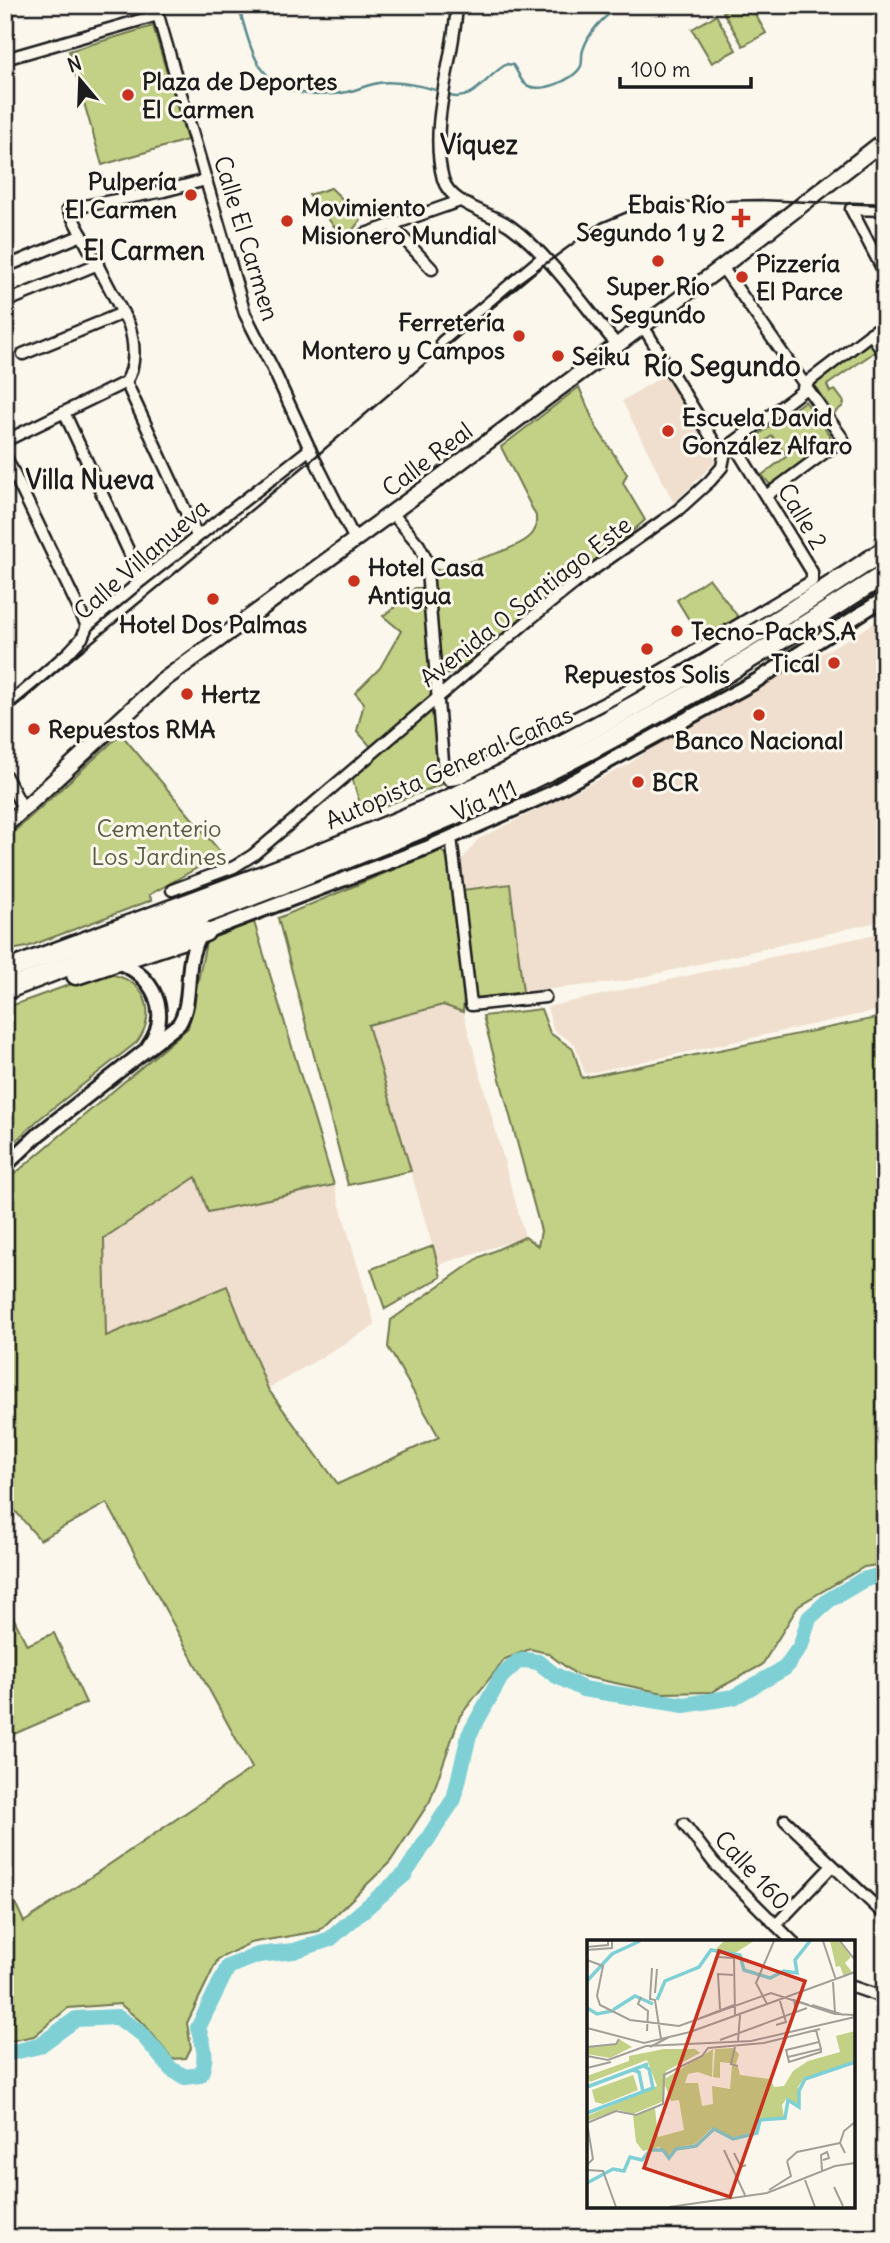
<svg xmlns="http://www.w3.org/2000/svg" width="890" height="2243" font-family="Delius,sans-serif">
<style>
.built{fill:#f0dfce}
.green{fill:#c2d185;stroke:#6f7650;stroke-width:2}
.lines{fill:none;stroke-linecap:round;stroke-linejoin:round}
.stream{stroke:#57888b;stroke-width:2.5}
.river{stroke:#7ed0d5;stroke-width:16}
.street-casing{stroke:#1c1c1c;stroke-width:15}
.secondary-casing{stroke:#1c1c1c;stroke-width:18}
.primary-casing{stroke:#1c1c1c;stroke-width:19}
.highway-casing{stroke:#1c1c1c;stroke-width:23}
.street{stroke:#fbf7ec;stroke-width:10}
.secondary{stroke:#fbf7ec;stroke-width:12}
.primary{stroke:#fbf7ec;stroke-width:14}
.highway{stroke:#fbf7ec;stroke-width:18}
.rail{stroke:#1c1c1c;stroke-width:2.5}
.poi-dot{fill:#c8321e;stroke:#fbf7ec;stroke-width:2.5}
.labels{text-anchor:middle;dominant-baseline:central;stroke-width:6;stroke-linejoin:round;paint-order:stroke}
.poi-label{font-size:24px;font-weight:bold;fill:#1c1c1c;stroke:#fbf7ec;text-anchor:start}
.street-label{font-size:24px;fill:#1c1c1c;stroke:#fbf7ec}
.park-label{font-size:24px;fill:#565b41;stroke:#fbf7ec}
.neighbourhood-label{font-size:26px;font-weight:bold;fill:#1c1c1c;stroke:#fbf7ec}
.quarter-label{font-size:28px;font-weight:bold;fill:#1c1c1c;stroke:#fbf7ec}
.inset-river{fill:none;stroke:#7ed0d5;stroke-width:3.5}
.inset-road{fill:none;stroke:#a29f99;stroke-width:2}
.view{fill:#c8321e;fill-opacity:0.15;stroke:#c8321e;stroke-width:3.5}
.inset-edge{fill:none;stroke:#1c1c1c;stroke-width:3.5}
</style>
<rect width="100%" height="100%" fill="#fbf7ec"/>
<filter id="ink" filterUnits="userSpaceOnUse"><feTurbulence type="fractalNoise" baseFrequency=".0143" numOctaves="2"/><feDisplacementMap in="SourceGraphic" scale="14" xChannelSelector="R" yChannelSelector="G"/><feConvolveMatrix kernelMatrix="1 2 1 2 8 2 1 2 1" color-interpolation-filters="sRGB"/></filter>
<g filter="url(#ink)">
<g class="built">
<path d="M666,374L716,461L674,503L622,401Z"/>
<path d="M885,616V924L881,921L626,981L523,992L510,884L462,890L461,861L478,839L628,765L653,746L860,632Z"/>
<path d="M885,932V1014L880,1010L585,1074L575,1044L553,1030L547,1007Z"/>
<path d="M443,1005L463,1012L525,1237L438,1265L368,1025Z"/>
<path d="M196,1177L208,1212L334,1185L375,1325L268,1389L227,1286L106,1337L103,1238Z"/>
</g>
<g class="green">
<path d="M735,5H750L766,33L743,46L723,12Z"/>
<path d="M716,15L736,50L712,63L692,29Z"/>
<path d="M153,26L187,140L102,165L69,51Z"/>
<path d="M331,188L362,218L345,240L309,195Z"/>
<path d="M870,342L876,351L827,385L830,392L835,390L844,402L843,406L833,414L813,383Z"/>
<path d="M579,387L596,427L627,474L623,483L645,520L624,539L554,591L462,667L450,674L442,675L432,569L438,570C459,564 522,550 533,533C537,528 536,523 536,516L501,447Z"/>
<path d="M805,401L833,440L771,486L762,475L787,456L772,436L749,453L743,446Z"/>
<path d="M709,578L741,621L702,641L677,600Z"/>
<path d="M415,588H424L434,690L432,695L372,748L357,731L364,703L355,693L380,668L401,631L383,616L403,601L406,596Z"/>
<path d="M437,704L443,784L363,814L352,777Z"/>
<path d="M121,734L222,854L149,895L152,900L27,947L5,951V840Z"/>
<path d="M440,850L449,857L464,998L463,1012L443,1005L368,1025L411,1171L348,1185L278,918Z"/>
<path d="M510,884L523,992L476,998L462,890Z"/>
<path d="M254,922L334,1185L208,1212L196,1177L104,1238L106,1336L227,1286L268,1389L338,1484L439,1437L388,1347L391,1320L480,1257L525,1237L538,1246L541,1231L483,1016L541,1009L550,1033L573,1049L582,1078L881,1017L885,1021V1564L864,1567L799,1605L762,1665L712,1692L663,1693L577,1675L547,1653L530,1649L505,1659L460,1716L430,1801L390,1862L319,1931L250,1943L218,1959L187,2023L191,2048L186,2058L172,2059L145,2025L120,2004L68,2008L34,2036L5,2042V1881L24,1922L252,1768L107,1503L40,1540L5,1499V1182L188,1028L207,938Z"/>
<path d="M107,974C145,978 159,1012 137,1042L38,1120L5,1151V1008L94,976Z"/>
<path d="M433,1246L441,1277L385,1309L371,1269Z"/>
<path d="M13,1617L27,1645L54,1633L86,1703L5,1738V1622Z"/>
</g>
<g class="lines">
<g class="stream">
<path d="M50,5H65"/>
<path d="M238,5C244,23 248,45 257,61C275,94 313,99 347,92C357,90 367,85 378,83C392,80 427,86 440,92"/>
<path d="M447,95C473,105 486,75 507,64L513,65C517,70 520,79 524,83C537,96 575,80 581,66C583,61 581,55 583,50C589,31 606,15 621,5"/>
</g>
<path class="river" d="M5,2054L39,2046L76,2019L117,2017L141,2033L171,2069L185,2077L200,2075C208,2058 204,2045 198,2028L228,1967L258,1955L294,1951L330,1939L404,1875L454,1799L469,1735L501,1677L517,1662L525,1660L538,1662L555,1675L583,1689L684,1705L734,1697L785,1668L801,1645L809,1618L829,1600L863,1580L885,1574"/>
<defs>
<g id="street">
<path d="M457,5C454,61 428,123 443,179C450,205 490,212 510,226C549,254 585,307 617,345"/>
<path d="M5,59L158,15L245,314L274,371L314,458L355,540"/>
<path d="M885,210L851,209L885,274"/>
<path d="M392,226L432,269"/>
<path d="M365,234L460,201"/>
<path d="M5,267L82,235"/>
<path d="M722,267L843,439L766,496"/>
<path d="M5,302L98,264"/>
<path d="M643,326L714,442L725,452"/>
<path d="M871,333L885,356"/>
<path d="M442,342L543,257"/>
<path d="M23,354L123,313"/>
<path d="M126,382C136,366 135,343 129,325L68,209L164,191L206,180"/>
<path d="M126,382L197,536"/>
<path d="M64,412L142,580"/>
<path d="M5,441L126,382"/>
<path d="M5,455L87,626"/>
<path d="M392,513L419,545L426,559L444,773L449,780L457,779L620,695L812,581V572L733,443"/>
<path d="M5,708L69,652L82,638L87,626L142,580L310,449"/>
<path d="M5,775L24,810"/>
<path d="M451,837L471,1005L545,997"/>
<path d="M172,890L234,867L253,855L530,619L584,576L678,510L710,481L722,467L725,452L733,443L801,392L805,384L885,323"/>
<path d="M785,1820L885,1915"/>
<path d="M684,1824L714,1863L793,1942"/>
<path d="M776,1925L832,1866"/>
<path d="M853,1987L885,1998"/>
</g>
<g id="secondary">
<path d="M116,962C153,973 173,1013 148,1047"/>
<path d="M5,1166L39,1134L179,1024C196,997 180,954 205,932L429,847L549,794L756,681L885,598"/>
</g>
<path id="primary" d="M5,826L161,682L431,484L722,267L885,140"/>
<g id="highway">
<path d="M5,971C163,911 324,857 478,786C620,720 754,637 885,550"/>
<path d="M76,975L205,932"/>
<path d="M5,990C98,955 190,919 283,884C353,856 425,829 494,797C630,735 759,655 885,574"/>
</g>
</defs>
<use href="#street" class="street-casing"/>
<use href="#secondary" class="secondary-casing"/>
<use href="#primary" class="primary-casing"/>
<use href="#highway" class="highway-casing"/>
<use href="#street" class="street"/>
<use href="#secondary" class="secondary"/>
<use href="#primary" class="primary"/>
<use href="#highway" class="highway"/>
<path class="rail" d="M5,714L314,458L522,281L601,223L632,210L675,202L759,200L885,205"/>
</g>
</g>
<g class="poi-dot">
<circle cx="128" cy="95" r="7"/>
<circle cx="191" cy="195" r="7"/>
<path d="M737.5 207.5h7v7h7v7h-7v7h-7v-7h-7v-7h7z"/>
<circle cx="287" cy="221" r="7"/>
<circle cx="658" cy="261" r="7"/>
<circle cx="742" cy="277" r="7"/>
<circle cx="519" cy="336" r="7"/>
<circle cx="558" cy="356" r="7"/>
<circle cx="668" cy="431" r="7"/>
<circle cx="354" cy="581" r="7"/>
<circle cx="213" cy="599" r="7"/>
<circle cx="677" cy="631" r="7"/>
<circle cx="647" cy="649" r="7"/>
<circle cx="834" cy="663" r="7"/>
<circle cx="187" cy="694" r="7"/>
<circle cx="759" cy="715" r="7"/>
<circle cx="34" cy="729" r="7"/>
<circle cx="638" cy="782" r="7"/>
</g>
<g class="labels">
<g class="poi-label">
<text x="142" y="81">Plaza de Deportes<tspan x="142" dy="28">El Carmen</tspan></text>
<text x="177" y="181" text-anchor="end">Pulpería<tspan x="177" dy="28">El Carmen</tspan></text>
<text x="725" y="204" text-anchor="end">Ebais Río<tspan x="725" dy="28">Segundo 1 y 2</tspan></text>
<text x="301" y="207">Movimiento<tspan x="301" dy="28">Misionero Mundial</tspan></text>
<text x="756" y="263">Pizzería<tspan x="756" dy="28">El Parce</tspan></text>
<text x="658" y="286" text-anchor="middle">Super Río<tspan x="658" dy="28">Segundo</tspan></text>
<text x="505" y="322" text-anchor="end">Ferretería<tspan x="505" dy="28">Montero y Campos</tspan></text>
<text x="572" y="356">Seiku</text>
<text x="682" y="417">Escuela David<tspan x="682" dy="28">González Alfaro</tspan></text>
<text x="368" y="567">Hotel Casa<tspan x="368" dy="28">Antigua</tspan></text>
<text x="213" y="624" text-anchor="middle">Hotel Dos Palmas</text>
<text x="691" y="631">Tecno-Pack S.A</text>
<text x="820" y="663" text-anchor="end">Tical</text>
<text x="647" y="674" text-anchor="middle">Repuestos Solis</text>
<text x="201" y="694">Hertz</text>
<text x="48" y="729">Repuestos RMA</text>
<text x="759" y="740" text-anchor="middle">Banco Nacional</text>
<text x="652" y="782">BCR</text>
</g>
<g class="street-label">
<text transform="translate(247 238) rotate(73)">Calle El Carmen</text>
<text transform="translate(427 459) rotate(-37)">Calle Real</text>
<text transform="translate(803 516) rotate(59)">Calle 2</text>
<text transform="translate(141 559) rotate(-41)">Calle Villanueva</text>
<text transform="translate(525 601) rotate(-38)">Avenida 0 Santiago Este</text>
<text transform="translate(449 767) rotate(-24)">Autopista General Cañas</text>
<text transform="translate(484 800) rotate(-24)">Vía 111</text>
<text transform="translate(753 1870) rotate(47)">Calle 160</text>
</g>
<g class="park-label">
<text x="159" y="828">Cementerio<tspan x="159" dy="28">Los Jardines</tspan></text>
</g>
<g class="neighbourhood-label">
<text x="479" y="144">Víquez</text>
<text x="144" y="250">El Carmen</text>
<text x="90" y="479">Villa Nueva</text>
</g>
<g class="quarter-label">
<text x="722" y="366">Río Segundo</text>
</g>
</g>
<g transform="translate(587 1940)">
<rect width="268" height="268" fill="#fbf7ec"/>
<path d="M137,1H167L148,13L129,9ZM243,1H253L264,17L258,23L265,32L257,37L253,26L249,27ZM268,91V121L217,138L211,147L212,165L200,158L195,165L197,177L172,180L170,191L144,198L125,188L108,204L88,208L81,216L72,207L56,211L49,202L46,176L68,168L71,197L97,190L92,160L84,161L76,140L126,109L125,137L111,132L101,134L98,143H111L115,166L126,164L125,146L143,149L145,125L151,127L153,135L183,139L187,147L197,146L206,131L221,121L253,112L249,96ZM32,99L45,107L23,118L0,114V107L30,104ZM146,108L152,114L149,124L133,122V138L126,137L128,109ZM77,109H108L113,113L79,131L77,161L46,174L32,170L0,181V176L70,146L60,120L3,142L0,136L42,121V116ZM46,135L51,150L16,164L8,162L5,150Z" fill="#c2d185"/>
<path class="inset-river" d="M0,41L25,14L53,1M70,60L78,41L112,27L124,10L153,15L157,30L183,38L197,31L210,33L208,20L223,1M0,68L10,74L25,71M26,70L48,56L66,64M46,130L52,132L56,152M0,147L61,124M0,173L66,148L62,129L57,126M0,243L26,229L37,231L43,217L55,220L63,210H76L82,218L89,209L109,206L127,189L146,199L170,193L173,180L198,178L201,160L212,167V151L218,139L268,122"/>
<path class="inset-road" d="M236,1L249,40M253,1L268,20M0,7L21,5V1M0,10L25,8V1M130,17L147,18L148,75M0,20L16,26L10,56L13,65L43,80L92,86L184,53L248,74L268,75M65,28L63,59L68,60L74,99M246,42L248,73M68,53L70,29M54,57L51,64L61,71L60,91M180,64L169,43L187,1M225,65L257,75M133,69L131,34L146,35M209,71L207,60L222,65M106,81L147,65M189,85L199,82L193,61M0,88L57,103L103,92L268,32M229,90L234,109V112L202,122L199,110L232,102M133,100L220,68M151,101L153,75M0,107L29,104L32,99M63,107L82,97M148,107L144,124L151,126M0,116L21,120L59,106L164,101L268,77M201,117L234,109M0,128L24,122M0,183L29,171L49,175L76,164L77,135L115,116L121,108L177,103L233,89M137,210L158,255M147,213L154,227L159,225M258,213L253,203L257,191L268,182M200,221L210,212L253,203M0,225L6,219L0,183M0,230L16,231L29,267M235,231L234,215L240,212L242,218L236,220M218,240L228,267M247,247L256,266M182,250L204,236L200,221M82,267L180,253L248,226L268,223"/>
<path class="view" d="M132,11L218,41L143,257L57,228Z"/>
<rect width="268" height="268" class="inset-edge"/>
</g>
<rect width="890" height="2243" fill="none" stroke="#fbf7ec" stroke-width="28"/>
<rect x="14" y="14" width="862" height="2215" fill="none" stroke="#1c1c1c" stroke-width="2.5" filter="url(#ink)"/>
<g transform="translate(80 80) rotate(341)" stroke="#fbf7ec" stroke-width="5" paint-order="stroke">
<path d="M0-5L12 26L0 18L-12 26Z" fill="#1c1c1c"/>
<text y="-10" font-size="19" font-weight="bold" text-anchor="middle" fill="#1c1c1c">N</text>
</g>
<path d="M620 77v10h131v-10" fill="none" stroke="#1c1c1c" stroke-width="3.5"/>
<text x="631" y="77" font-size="21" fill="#1c1c1c" stroke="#fbf7ec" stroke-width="5" paint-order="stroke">100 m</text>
</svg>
